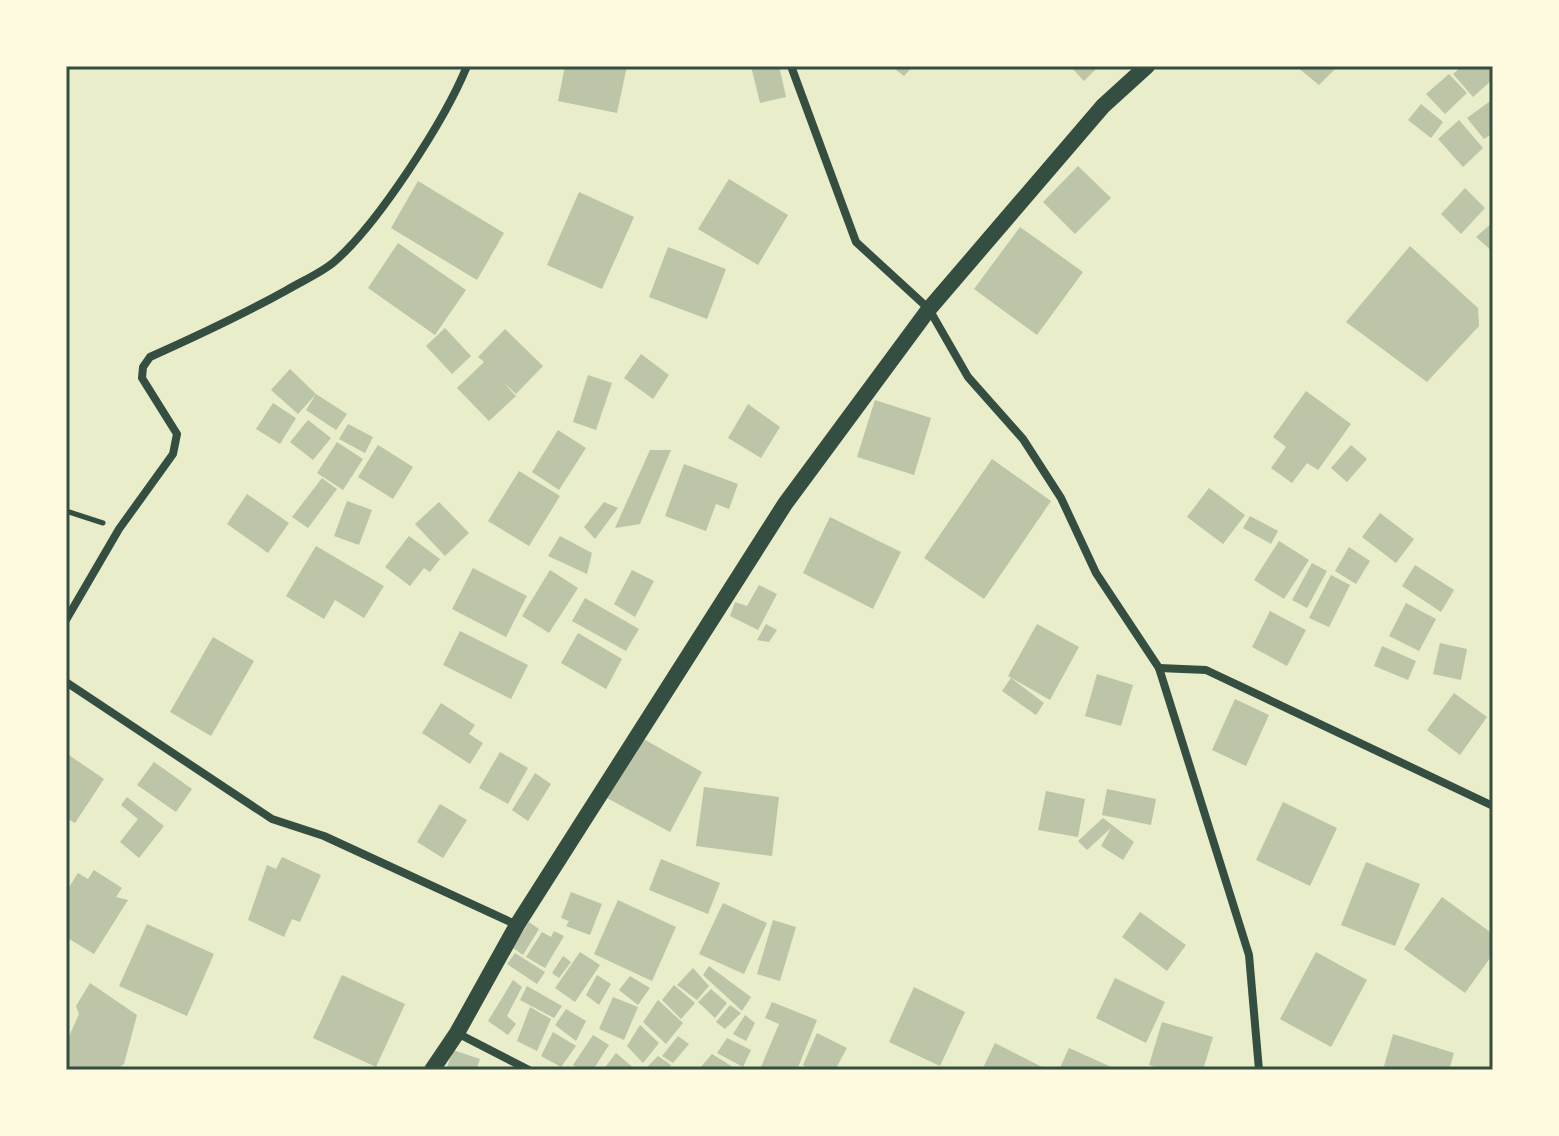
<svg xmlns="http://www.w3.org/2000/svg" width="1559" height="1136" font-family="Rubik,sans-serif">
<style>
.building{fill:#bcc5a7}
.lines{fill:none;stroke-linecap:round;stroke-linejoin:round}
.path{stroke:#344e41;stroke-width:5}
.minor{stroke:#344e41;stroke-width:8}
.secondary{stroke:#344e41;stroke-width:16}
.neatline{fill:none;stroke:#344e41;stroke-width:3}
</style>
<rect width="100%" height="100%" fill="#e9edc9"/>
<g class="building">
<path d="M565,66H627L617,113L558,101Z"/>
<path d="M751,66H779L786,97L760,103Z"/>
<path d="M891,66H913L904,76Z"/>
<path d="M1070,66H1099L1084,81Z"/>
<path d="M1296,66H1338L1319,85Z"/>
<path d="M1462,66H1493V79L1473,97L1453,74Z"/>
<path d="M1449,74L1467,93L1445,114L1426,94Z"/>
<path d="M1493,99V133L1484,139L1467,118Z"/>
<path d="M1421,104L1443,122L1431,138L1408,120Z"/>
<path d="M1459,120L1483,148L1463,167L1438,139Z"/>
<path d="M1078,166L1111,198L1075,234L1043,202Z"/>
<path d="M729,179L788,215L758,265L698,229Z"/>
<path d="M418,181L504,233L477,280L391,228Z"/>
<path d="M1465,188L1485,208L1461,234L1441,214Z"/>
<path d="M579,192L634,217L602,289L547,265Z"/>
<path d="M1493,222V252L1476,237Z"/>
<path d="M1020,227L1083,272L1037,335L974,289Z"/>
<path d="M398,243L466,290L435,335L368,288Z"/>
<path d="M1410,246L1478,308L1479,326L1427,382L1346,322Z"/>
<path d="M668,247L726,269L707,319L649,297Z"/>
<path d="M445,328L471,356L452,374L426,346Z"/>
<path d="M505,329L543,366L516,394L502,381L516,396L489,421L457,388L484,362L478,357Z"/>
<path d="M641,354L669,375L653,399L624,378Z"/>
<path d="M290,369L316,394L298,414L271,390Z"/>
<path d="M588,375L612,383L596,430L573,422Z"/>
<path d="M1306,391L1351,424L1318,470L1307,463L1292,483L1271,468L1286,447L1273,437Z"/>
<path d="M316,394L347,414L336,430L306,410Z"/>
<path d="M875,400L931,418L914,475L857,457Z"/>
<path d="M273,403L296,418L280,444L256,429Z"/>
<path d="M748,404L780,427L761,458L728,438Z"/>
<path d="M308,420L331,438L313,460L290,442Z"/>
<path d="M348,424L373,437L365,453L339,439Z"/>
<path d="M558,430L586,448L559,490L532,472Z"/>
<path d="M337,442L363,459L343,490L317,473Z"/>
<path d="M378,445L413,467L393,499L358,477Z"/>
<path d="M1351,445L1367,459L1347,482L1331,468Z"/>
<path d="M650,450H671L640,524L615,528Z"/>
<path d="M992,459L1051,501L984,599L924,558Z"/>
<path d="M684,464L738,484L729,509L716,504L706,531L665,516Z"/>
<path d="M519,471L560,496L529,546L488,521Z"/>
<path d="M322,478L337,489L308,528L292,517Z"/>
<path d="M1209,488L1245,515L1223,544L1187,517Z"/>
<path d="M247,494L289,523L268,553L227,524Z"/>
<path d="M347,501L372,510L359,545L334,536Z"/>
<path d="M439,502L469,533L445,556L415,524Z"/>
<path d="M604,502L618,508L595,539L584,527Z"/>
<path d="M1380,513L1414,539L1396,563L1362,537Z"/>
<path d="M1250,516L1278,531L1271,544L1243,528Z"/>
<path d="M830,517L901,552L873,609L803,573Z"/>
<path d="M409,536L440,559L430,572L424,568L410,586L385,567Z"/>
<path d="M560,536L592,553L587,574L548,556Z"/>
<path d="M1279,541L1309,560L1284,599L1254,580Z"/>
<path d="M316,546L384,586L364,618L335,600L324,619L286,596Z"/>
<path d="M1349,547L1370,561L1356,584L1335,571Z"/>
<path d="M1312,563L1327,571L1307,608L1292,600Z"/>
<path d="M1415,565L1454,590L1441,612L1402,586Z"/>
<path d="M473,568L527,596L506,637L452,609Z"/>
<path d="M550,570L578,588L549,633L522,616Z"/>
<path d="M632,570L654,581L635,617L614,604Z"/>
<path d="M1331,575L1350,585L1329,627L1309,618Z"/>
<path d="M759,585L777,594L758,630L730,616L735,602L747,606Z"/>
<path d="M585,598L639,629L626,651L572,621Z"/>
<path d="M1406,603L1436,619L1419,651L1389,636Z"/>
<path d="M1270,611L1306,630L1287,666L1252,647Z"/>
<path d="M766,624L777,630L769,642L757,640Z"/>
<path d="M1037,624L1079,647L1050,700L1008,676Z"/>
<path d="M460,631L528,665L511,699L443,665Z"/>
<path d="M578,633L622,659L606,689L561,663Z"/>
<path d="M213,637L254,661L211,736L170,712Z"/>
<path d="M1440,643L1467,649L1461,680L1433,674Z"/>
<path d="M1382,646L1416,661L1408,680L1374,666Z"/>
<path d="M1097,674L1133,685L1121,726L1085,716Z"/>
<path d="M1011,678L1044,703L1036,715L1002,691Z"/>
<path d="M1454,693L1487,717L1460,755L1427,730Z"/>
<path d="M1235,699L1269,715L1246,766L1212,750Z"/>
<path d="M441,703L475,725L469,734L483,743L470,764L422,733Z"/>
<path d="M640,737L702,772L670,832L607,798Z"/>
<path d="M500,752L528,768L508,804L479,788Z"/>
<path d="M66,753L104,779L75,823L66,818Z"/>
<path d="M154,762L192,789L176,812L137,785Z"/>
<path d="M535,773L551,784L528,821L512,810Z"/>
<path d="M704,787L779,797L772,856L696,846Z"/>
<path d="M1107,789L1156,799L1151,825L1102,815Z"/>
<path d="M1046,791L1085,799L1078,837L1038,830Z"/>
<path d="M127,797L164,826L139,858L120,842L138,819L121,805Z"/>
<path d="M1283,802L1337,828L1310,886L1256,860Z"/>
<path d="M440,804L467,820L443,858L417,842Z"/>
<path d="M1103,818L1134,842L1123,860L1101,846L1111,828L1087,850L1078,841Z"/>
<path d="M282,857L321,875L300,922L292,919L284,937L248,920L267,865L276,869Z"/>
<path d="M661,859L720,883L708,914L649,890Z"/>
<path d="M1366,862L1420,884L1395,946L1341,925Z"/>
<path d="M94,870L122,888L116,897L128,900L94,954L66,937V892L78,873L88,879Z"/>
<path d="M571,892L602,904L590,935L566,926L569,921L561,918Z"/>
<path d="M1442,897L1493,934V954L1465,993L1404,949Z"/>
<path d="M618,900L676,927L652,981L594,954Z"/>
<path d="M723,903L767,923L744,974L699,954Z"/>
<path d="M1140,912L1186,945L1167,971L1122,937Z"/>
<path d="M773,920L796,927L780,981L757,974Z"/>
<path d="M529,922L539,929L523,955L513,948Z"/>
<path d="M147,924L214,954L187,1016L119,986Z"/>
<path d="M554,931L564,936L545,968L526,957L542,932L551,937Z"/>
<path d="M580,952L600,965L575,1002L555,988Z"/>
<path d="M1316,952L1367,980L1331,1047L1280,1019Z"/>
<path d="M515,953L545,972L537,984L507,964Z"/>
<path d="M563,956L571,962L559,978L552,973Z"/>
<path d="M709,966L751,997L742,1011L703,975Z"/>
<path d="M693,968L709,986L697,1000L677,985Z"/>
<path d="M342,975L405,1004L376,1067L313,1038Z"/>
<path d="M597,975L611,984L599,1005L586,995Z"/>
<path d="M630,976L650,988L638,1005L619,990Z"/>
<path d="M1115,978L1165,1002L1146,1043L1096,1018Z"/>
<path d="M513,980L522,987L507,1016L516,1024L508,1035L488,1021Z"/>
<path d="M90,983L137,1015L124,1064L115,1070H66V1043L79,1014L76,1006Z"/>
<path d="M674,985L695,1003L681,1019L662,1000Z"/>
<path d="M527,986L562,1006L554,1018L520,1000Z"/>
<path d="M914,987L965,1012L940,1066L889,1042Z"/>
<path d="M711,989L727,1003L715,1018L698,1002Z"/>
<path d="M613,997L638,1007L624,1040L599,1029Z"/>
<path d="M658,1000L683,1023L666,1044L643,1022Z"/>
<path d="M772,1002L817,1020L797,1070L761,1067L779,1024L765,1018Z"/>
<path d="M730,1005L741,1013L725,1029L716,1022Z"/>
<path d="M530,1007L551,1019L537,1051L517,1041Z"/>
<path d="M566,1009L586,1021L576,1041L555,1025Z"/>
<path d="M745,1015L755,1023L746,1041L733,1034Z"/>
<path d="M1162,1022L1213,1037L1203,1070H1165L1149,1065Z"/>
<path d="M640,1025L659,1043L643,1063L627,1046Z"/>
<path d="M553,1032L576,1046L561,1067L541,1056Z"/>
<path d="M817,1033L847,1048L835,1070H810L803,1065Z"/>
<path d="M1393,1034L1454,1053L1449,1070H1383Z"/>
<path d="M593,1035L609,1045L593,1070H580L573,1065Z"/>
<path d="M678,1036L689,1044L673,1063L662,1056Z"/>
<path d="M727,1038L751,1050L743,1067L717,1053Z"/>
<path d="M995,1043L1048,1070H982Z"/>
<path d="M1069,1048L1118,1070H1059Z"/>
<path d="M453,1050L480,1059L476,1070H446Z"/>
<path d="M616,1053L636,1070H603Z"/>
<path d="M712,1054L733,1067L731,1070L699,1069Z"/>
<path d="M658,1056L671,1065L669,1070H644Z"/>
</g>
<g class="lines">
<path class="path" d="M66,511L103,523"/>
<g class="minor">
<path d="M791,66L856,242L929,309L968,377L1023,439L1061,498L1096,573L1159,668L1249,955L1259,1070"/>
<path d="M66,620L119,529L173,454L177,434L142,378L143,367L150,357C197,336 242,315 287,290C302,281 321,273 334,262C378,224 445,120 467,66"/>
<path d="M1159,668L1206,670L1493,806"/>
<path d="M66,682L272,819L324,836L517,925"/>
<path d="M457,1033L529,1070"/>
</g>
<path class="secondary" d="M432,1070L457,1033L517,925L785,504L929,309L1103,106L1147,66"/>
</g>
<rect width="1559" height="1136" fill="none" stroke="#fefae0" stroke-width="136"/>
<rect x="68" y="68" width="1423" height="1000" class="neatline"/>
</svg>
